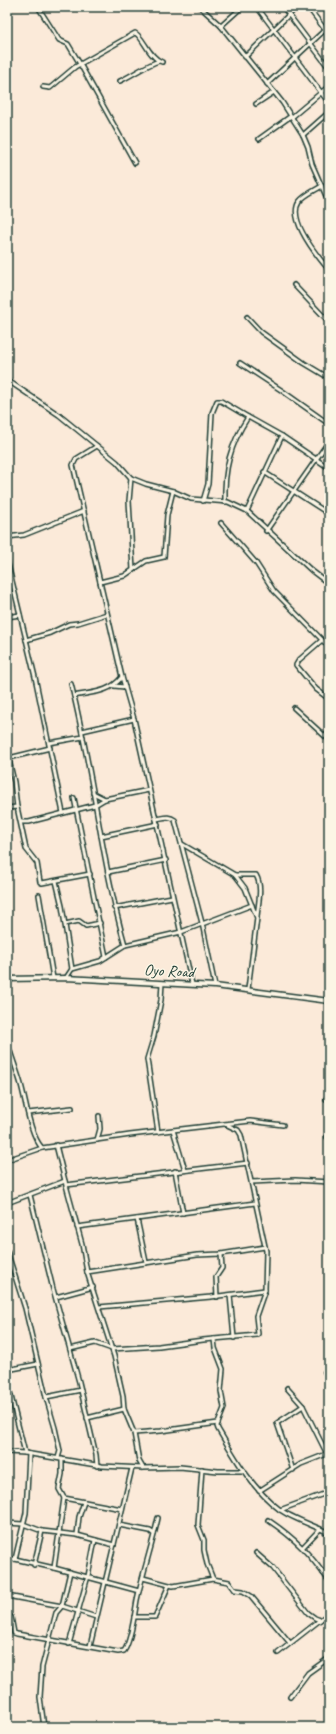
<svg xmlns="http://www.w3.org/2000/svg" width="336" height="1734" font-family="Caveat,sans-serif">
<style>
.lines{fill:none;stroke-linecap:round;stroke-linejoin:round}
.street-casing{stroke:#1f3d34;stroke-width:6}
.secondary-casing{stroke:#1f3d34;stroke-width:7}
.street{stroke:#fcf5e5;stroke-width:3}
.secondary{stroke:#fcf5e5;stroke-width:4}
.labels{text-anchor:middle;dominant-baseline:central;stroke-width:3;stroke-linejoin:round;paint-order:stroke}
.street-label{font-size:16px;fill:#1f3d34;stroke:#fcf5e5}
</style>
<rect width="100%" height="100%" fill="#fbead9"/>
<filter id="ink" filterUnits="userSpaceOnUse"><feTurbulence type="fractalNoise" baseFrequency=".025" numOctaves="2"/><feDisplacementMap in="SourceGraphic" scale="8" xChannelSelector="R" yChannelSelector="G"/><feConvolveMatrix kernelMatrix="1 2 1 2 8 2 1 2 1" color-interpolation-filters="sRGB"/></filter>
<g filter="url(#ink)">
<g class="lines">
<defs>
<g id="street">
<path d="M38,7L59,40L68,44L80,64L135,163"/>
<path d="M200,7L221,26L282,102L303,135L308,147L312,164L326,196L329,200"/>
<path d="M257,7L329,103"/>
<path d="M283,7L329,68"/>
<path d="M308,7L329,35"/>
<path d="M221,26L242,7"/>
<path d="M245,57L297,7"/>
<path d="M120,81C133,75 146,65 159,61"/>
<path d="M267,84L329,26"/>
<path d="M43,87L50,88L75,67L135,33C143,36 149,58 162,62"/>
<path d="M256,104L274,92"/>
<path d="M292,117L329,86"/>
<path d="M303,135L329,112"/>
<path d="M259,139L291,116"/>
<path d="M322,186C314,191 304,195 299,202C287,220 318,257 329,270"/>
<path d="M294,285L329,322"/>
<path d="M247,317L261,332L304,363L329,378"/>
<path d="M240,363L281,390L329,424"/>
<path d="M7,380L59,415L117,462L131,478L146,484L173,491L191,499L228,502L247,511L312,571L329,584"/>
<path d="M97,446L76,459L73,465L122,677L134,719L192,984"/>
<path d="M264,472L329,514"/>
<path d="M131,478L129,501L133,570"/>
<path d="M203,501L208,484L212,413L217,401H221L248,417L282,436L329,468"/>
<path d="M225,502C224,469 230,445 248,417"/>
<path d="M247,511L282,436"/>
<path d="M221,523L256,563L274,591L329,647"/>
<path d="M266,531L329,441"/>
<path d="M7,537L24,535L84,511"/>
<path d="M7,560L35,677L63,813"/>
<path d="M100,582L124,576L146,561L164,557L167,515L173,491"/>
<path d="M7,617L20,615"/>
<path d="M26,640L50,633L69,624L78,623L107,614"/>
<path d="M322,640L299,660L296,665L316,689L329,699"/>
<path d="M71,684C93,770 101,860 125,945"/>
<path d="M114,686L125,687"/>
<path d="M74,696C93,692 109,693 122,677"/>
<path d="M294,708L329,740"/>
<path d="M82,731L134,719"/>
<path d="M49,743L83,737"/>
<path d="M7,751L14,782L17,807L26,849L37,863L40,882L42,883L90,874"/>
<path d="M9,758L50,748"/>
<path d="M93,793L105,799"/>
<path d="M74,798L106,957"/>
<path d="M7,808L17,807"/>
<path d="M156,819C163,818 169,815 175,820L202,923L215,986"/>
<path d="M21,822H29L95,805L105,799L149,790"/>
<path d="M101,836L158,824"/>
<path d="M182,844L235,875L245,888L257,918L248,989"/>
<path d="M108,872L166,860"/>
<path d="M235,875H256C263,887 258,904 257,917"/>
<path d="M56,881L62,906L72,969"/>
<path d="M39,895L53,978"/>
<path d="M114,908L172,897"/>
<path d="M65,924L79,921L86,926L100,923"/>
<path d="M66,978L72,969L100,961L125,945L181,932L252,905"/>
<path d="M7,1042C11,1055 16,1068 20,1081C26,1100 29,1133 42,1148L130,1135L250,1121L283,1125"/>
<path d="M326,1099H329"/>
<path d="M28,1113L72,1108"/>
<path d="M173,1130L185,1170"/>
<path d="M158,1132L147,1059L154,1036L161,1000L162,983"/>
<path d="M327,1137H329"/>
<path d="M97,1140L100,1129L99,1116"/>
<path d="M56,1145L66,1185L248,1163"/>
<path d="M7,1160L42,1148"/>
<path d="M175,1171L183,1213"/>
<path d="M252,1182L295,1180L329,1182"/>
<path d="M66,1185L82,1244L87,1272L114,1356L123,1396L124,1409L134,1433L139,1461L143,1468"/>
<path d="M30,1195L53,1289L79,1382L96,1455L97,1466"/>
<path d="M7,1203L65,1181"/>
<path d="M137,1219L146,1262"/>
<path d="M77,1227L255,1203"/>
<path d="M7,1251L25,1308L46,1397L55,1428L60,1451L58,1458"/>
<path d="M87,1272L197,1255L221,1254L265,1247"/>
<path d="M230,1295L234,1338"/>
<path d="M56,1297L93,1287"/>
<path d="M217,1297L216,1277L222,1268L221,1254"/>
<path d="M99,1307L211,1297L265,1290"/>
<path d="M214,1339L215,1348L223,1369L221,1391L224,1408L217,1426L218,1429C235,1458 252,1489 279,1509C291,1518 315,1526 329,1533"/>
<path d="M70,1349L95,1343L112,1349L159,1346L203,1340L257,1335L258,1334L256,1316L265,1290L266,1251L241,1135L238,1130L225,1124"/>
<path d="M7,1370L38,1364"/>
<path d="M325,1372L329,1379"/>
<path d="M7,1380L25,1453"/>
<path d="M287,1388L303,1406L327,1454"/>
<path d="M46,1397L81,1390"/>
<path d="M87,1418L124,1409"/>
<path d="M134,1433L161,1431L218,1423"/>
<path d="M7,1452L25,1453L102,1466L143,1468L180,1467L218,1471H244"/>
<path d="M62,1459V1474L59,1489L64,1498L122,1509"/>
<path d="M202,1469L198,1525L204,1540V1550L207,1564L213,1579"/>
<path d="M293,1470L277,1423L303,1406"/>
<path d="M259,1491L301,1464L329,1453"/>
<path d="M280,1510L329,1492"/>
<path d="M268,1520C296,1539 309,1553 329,1581"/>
<path d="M7,1523L23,1524L42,1531L77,1535L114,1545"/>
<path d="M119,1525L150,1531L154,1534"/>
<path d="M77,1535L79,1517L84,1502"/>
<path d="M303,1547L320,1529"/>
<path d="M256,1553L273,1568L308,1613L315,1618L320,1620"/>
<path d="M15,1559L26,1513L29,1454"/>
<path d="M7,1560L15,1559L54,1568L139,1591"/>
<path d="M34,1565L42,1531"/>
<path d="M54,1568L64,1498"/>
<path d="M323,1573L329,1569"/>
<path d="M143,1578L173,1586L213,1579L229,1582L235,1590L243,1591L251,1596L290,1643"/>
<path d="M7,1596L62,1606L70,1572"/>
<path d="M7,1616L11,1617L14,1633L17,1634L118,1652L124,1651C131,1642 135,1612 137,1600C143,1572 152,1546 158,1518"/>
<path d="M134,1617H155L169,1585"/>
<path d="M69,1644L88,1576L95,1540"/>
<path d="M90,1646L132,1468"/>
<path d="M278,1653L329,1613"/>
<path d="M290,1697L308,1673L329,1658"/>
<path d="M44,1727L40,1697L42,1667L56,1613L62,1606L96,1617"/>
</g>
<path id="secondary" d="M7,979L66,978L215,986L329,1001"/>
</defs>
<use href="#street" class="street-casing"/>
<use href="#secondary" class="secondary-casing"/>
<use href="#street" class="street"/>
<use href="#secondary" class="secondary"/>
</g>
</g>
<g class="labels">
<g class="street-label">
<text transform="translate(169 971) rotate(3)">Oyo Road</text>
</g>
</g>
<rect width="336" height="1734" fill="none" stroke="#fcf5e5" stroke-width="24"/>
<rect x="12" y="12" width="312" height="1710" fill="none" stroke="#1f3d34" stroke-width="1.5" filter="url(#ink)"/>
</svg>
